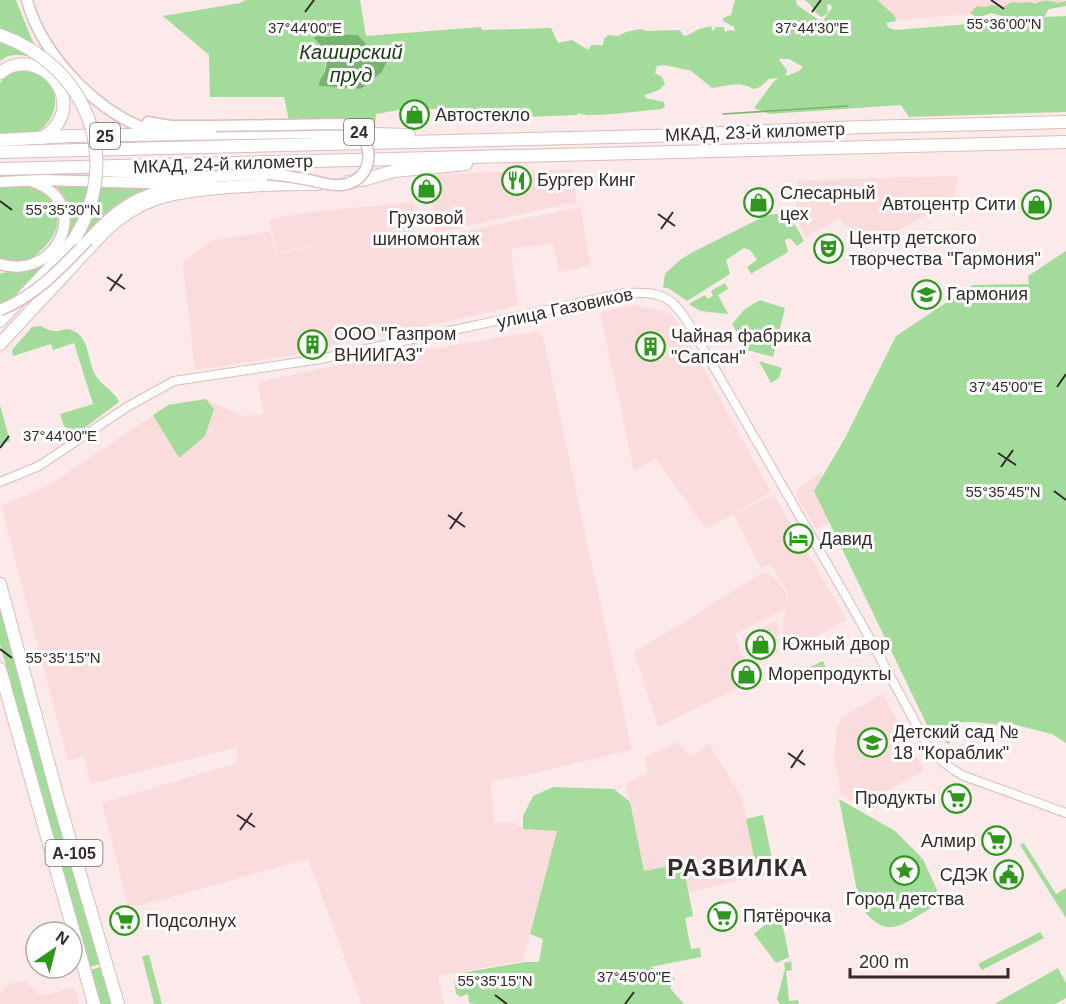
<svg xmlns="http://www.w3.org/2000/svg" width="1066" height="1004" font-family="Helvetica,sans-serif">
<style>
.built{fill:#fbdcdd}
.green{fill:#a3db9a;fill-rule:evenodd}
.water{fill:#77b46e}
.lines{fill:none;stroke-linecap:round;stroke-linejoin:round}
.stream{stroke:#77b46e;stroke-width:1.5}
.minor-casing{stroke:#dabdbe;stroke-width:10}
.major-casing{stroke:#dabdbe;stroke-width:13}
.highway-casing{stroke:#dabdbe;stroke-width:14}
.minor{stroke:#fff;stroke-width:8}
.major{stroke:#fff;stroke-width:10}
.highway{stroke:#fff;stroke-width:12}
.major-bridge-casing{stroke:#dabdbe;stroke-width:13;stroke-linecap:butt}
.highway-bridge-casing{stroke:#dabdbe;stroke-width:14;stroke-linecap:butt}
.major-bridge{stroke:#fff;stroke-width:10}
.highway-bridge{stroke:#fff;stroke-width:12}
.ticks{fill:none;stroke:#362b2b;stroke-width:2}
.labels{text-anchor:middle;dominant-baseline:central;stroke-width:6;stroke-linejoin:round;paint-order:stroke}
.shield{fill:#fff;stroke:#726b6b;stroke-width:1.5}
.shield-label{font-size:16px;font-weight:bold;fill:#362b2b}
.poi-label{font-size:18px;fill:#362b2b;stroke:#fff;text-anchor:start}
.street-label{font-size:18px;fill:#362b2b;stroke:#fff}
.water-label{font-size:20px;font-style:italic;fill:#133d0d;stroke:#fff}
.district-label{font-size:24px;font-weight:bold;letter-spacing:1.5px;fill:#362b2b;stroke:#fff}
.ticks-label{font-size:15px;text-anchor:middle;fill:#362b2b;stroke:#fff;stroke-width:6;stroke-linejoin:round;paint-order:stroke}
</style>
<rect width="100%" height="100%" fill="#fceaea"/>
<g class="built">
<path d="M874,0H1066V5L891,21Z"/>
<path d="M572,169L577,202L435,233L430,175Z"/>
<path d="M959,176L953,201L864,249L839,217L806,238L795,214L798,180Z"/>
<path d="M413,202L427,225L414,226L418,241L580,207L591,266L559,272L553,244L511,248L518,306L283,357L195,370L183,266L185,261L210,241L270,231L276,254L336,241L277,252L269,219L310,212Z"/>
<path d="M635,305L670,313L681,327L771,492L738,511L739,512L774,495L847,620L785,654L780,647L788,593L770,564L761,569L734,514L706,529L656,459L634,471L600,312Z"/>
<path d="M538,331L543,337L632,750L526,775L491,781L494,823H515L523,829L557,830L523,961L438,976L444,1004H362L308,859L142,905H128L102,803L237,763V747L91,784L84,756L68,761L1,506L49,485L168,405L206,399L243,416L263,414L258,382L338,365Z"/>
<path d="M820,473L829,480L833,520L816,529L797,497V491L799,487Z"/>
<path d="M763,572L773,576L787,594L785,609L735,634L752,681L658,727L634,651L673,629Z"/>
<path d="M776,620L781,630L778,631L780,635L776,637L779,642L774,645L778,652L757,664L743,639Z"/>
<path d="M883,694L924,771L860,805L841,795L834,756L837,728L842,717Z"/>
<path d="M678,742L690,757L709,744L742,798L758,876L689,892L683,863L644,871L626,783L647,773L645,757Z"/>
<path d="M26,981L37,993L47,995L74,987L79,1004H0V995L8,984Z"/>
</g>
<g class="green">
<path d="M0,0H16L32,40L45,61C30,57 13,50 0,61Z"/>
<path d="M246,0H360L366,36L481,27L482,30L551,28L558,43L572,40L588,50C592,42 596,46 603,45L604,39L608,35L618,36L626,32L640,29L647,31L680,30L683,35L686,36L699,29L711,26L713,31L716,27H724L725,32L730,30L735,31L734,27L723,21V18L731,15L735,0H796L797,5L822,22L832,8L831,5L827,4L828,13L822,17C814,13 812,4 804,0H877L895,16L896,21L886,23L889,28L896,30L1017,20L991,13L977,18L970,13L977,6L985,7L992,5L1003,7L1013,2C1020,5 1027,0 1035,4C1043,0 1049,0 1057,3L1066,1V6L1049,9L1044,17L1066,16V112L909,117L901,105L769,114L754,108L774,81L779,78L769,79L760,87L753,89C739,80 727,86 712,88L690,70C680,70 667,63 657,66L655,73L662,77L665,84L659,90L645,95V98L664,102L665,106L662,109C645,110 589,119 578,113L577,115L474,119L459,110L410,108L376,114L375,127L290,126L284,97H210L209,55L163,16L240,3ZM336,34L358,35L370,48L392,51L382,72L361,89L319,86C324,71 330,60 322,46L328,37ZM779,59H789L803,67L799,71L786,76L787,70L779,60Z"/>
<path d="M24,69C35,73 45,77 51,87C62,102 50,128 33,134C24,137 10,134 0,135V83L7,73Z"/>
<path d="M54,184L148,188C122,198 104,213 85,234L76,228L64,243C76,218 73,204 54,184Z"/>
<path d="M0,186C10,186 23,184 33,187C66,199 64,232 39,252C36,255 32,259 28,260C19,263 9,261 0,259Z"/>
<path d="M778,214C793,218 797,228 804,241L797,246L790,238L785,240L788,252L751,274L747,267L757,260L750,250L744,248L726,260L730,274L687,301L668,288H663L665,274L680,260L691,253L767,215Z"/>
<path d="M1066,251V743L1052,734L1000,721L996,725C980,722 959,719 945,729L950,745L929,729L814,491L845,438L896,336L973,285L1029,284L1028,276Z"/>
<path d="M46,263L47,264L0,313V274C7,271 13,273 21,272C30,271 37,267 46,263Z"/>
<path d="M725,283L728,289L718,295L728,314L700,311L689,304L705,295L708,299L713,296L711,291Z"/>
<path d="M760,300L785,308L773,357L747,350L732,324L745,309Z"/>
<path d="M41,326C45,328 50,331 54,331C61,332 66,327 72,330C90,338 87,359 95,374C101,386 114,390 119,402L76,434L64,426L60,414L93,404L74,343L53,350L51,344L13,356L12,350L32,327Z"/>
<path d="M759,361L782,368L779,378L771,383Z"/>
<path d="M206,399L214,409L205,436L179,458L153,415L168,405Z"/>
<path d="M0,405L10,441L0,445Z"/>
<path d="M0,607L100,964L90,967L0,644Z"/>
<path d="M823,661L827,670L813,677L808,668Z"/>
<path d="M553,787L614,789L630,802L644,871L683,863L693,916L685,918L691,949L700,948L701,957L650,967L675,978L670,988L684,1004H476L469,1003L468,994L460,997L456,993L454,981L461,973L525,962H539L543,939L530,934L557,831L523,829V816L533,796Z"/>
<path d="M839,799L895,831L923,859L937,890L931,908C899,926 887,941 860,906Z"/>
<path d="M763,815L775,873L758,876L746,819Z"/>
<path d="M1024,843L1056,894L1066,888V918L1020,845Z"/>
<path d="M782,921L789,957L776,963L754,934L768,922Z"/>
<path d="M1040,932L1044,938L982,970L978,964Z"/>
<path d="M149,955L162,1004H154L142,956Z"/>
<path d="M791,961L792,970L786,971L789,1001L798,1000L799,1004H780L777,999L785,969L784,963Z"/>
<path d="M100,967L111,1004H100L91,970Z"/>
<path d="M1058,968L1066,983V998L1055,1004H996V1003Z"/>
</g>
<path class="water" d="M336,34L358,35L370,48L379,49L387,46L392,51L382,72L361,89L319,86C319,80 321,79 324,73C330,59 325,48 314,38L317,36L328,37Z"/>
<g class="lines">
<path class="stream" d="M723,114L848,106"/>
<defs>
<path id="minor" d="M0,482L39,466L127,407L174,381L320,359L625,293C663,291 672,296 692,329L859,619L927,744C938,758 948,768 964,776L1066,813"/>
<g id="major">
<path d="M27,0C40,54 104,122 159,132"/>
<path d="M148,122L170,126H216"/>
<path d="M104,171L206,177L267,174"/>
<path d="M0,182L43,180L214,185"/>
<path d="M88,240C112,212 138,193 175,188"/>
<path d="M0,264C57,282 94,202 33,182"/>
</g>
<g id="highway">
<path d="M0,73C40,41 94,106 42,138"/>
<path d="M0,140L70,136L301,132L409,135"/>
<path d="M0,152L653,136L862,127L1066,122"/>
<path d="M0,169L1066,142"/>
<path d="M348,182L366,179L394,171L466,164"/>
<path d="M0,321L60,257L75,238"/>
<path d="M0,344L104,232C142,196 168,194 217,188C251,185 284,184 318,184"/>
<path d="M0,584L59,802L118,1004"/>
<path d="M0,669L94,1004"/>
</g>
</defs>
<use href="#minor" class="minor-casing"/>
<use href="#major" class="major-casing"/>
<use href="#highway" class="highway-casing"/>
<use href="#minor" class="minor"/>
<use href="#major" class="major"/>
<use href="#highway" class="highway"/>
<defs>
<g id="major-bridge">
<path d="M216,126L342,124C377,132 378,181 341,185C331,186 319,182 309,180C295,177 281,175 267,174"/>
<path d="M0,310C37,295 61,268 88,240"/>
</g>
<path id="highway-bridge" d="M0,35C87,66 123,157 75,238"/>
</defs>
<use href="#major-bridge" class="major-bridge-casing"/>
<use href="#highway-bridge" class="highway-bridge-casing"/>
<use href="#major-bridge" class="major-bridge"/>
<use href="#highway-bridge" class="highway-bridge"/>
</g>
<path class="ticks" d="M991,0L1004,9M305,12L314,0M812,12L821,0M0,201L12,210M658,214L675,226M661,229L673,212M107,277L125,289M110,291L122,274M1057,387L1066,374M0,448L9,436M998,453L1016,465M1001,467L1013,450M1054,491L1066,500M448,515L465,527M450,529L462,512M0,649L12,658M788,753L805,765M791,768L803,750M237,815L255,827M240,830L252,813M495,995L507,1004M625,1004L634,992"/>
<defs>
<symbol id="shop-ring" viewBox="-11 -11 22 22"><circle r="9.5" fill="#fff" stroke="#30971e" stroke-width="1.5"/><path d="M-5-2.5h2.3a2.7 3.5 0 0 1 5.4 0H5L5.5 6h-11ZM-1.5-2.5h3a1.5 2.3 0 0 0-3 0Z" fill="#30971e"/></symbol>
<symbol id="restaurant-ring" viewBox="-11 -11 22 22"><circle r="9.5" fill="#fff" stroke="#30971e" stroke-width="1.5"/><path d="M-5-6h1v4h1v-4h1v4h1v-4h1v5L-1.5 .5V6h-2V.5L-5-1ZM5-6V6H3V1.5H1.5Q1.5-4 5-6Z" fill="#30971e"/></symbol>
<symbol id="theatre-ring" viewBox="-11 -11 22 22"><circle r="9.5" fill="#fff" stroke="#30971e" stroke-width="1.5"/><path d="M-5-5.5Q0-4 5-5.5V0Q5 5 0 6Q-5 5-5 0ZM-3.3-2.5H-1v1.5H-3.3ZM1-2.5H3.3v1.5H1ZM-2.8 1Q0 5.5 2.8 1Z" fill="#30971e"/></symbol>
<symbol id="school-ring" viewBox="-11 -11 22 22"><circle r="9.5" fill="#fff" stroke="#30971e" stroke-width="1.5"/><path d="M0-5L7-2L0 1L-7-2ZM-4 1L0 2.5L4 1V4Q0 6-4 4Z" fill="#30971e"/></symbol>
<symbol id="building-ring" viewBox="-11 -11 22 22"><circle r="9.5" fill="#fff" stroke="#30971e" stroke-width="1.5"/><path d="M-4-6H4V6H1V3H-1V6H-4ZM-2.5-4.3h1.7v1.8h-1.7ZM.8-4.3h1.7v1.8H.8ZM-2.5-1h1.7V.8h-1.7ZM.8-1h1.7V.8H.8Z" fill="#30971e"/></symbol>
<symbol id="hotel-ring" viewBox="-11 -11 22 22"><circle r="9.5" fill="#fff" stroke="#30971e" stroke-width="1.5"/><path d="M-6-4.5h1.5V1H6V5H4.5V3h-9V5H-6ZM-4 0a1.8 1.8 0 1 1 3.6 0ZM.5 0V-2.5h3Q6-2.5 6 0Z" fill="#30971e"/></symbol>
<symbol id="supermarket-ring" viewBox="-11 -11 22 22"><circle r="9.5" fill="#fff" stroke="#30971e" stroke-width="1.5"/><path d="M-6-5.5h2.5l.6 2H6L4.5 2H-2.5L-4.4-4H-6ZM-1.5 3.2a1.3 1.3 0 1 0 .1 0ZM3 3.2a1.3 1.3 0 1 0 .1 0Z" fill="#30971e"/></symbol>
<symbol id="sight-ring" viewBox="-11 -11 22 22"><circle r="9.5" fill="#fff" stroke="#30971e" stroke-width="1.5"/><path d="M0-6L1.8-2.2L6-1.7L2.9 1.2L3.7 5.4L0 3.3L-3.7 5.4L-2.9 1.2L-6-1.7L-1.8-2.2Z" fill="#30971e"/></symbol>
<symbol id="civic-ring" viewBox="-11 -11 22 22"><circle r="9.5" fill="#fff" stroke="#30971e" stroke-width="1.5"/><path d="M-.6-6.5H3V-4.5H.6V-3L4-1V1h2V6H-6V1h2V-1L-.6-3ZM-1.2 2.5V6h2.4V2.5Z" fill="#30971e"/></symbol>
</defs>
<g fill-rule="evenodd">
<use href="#shop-ring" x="398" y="98" width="33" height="33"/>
<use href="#restaurant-ring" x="500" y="164" width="33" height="33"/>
<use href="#shop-ring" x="410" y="172" width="33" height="33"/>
<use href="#shop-ring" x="742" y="186" width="33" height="33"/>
<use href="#shop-ring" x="1020" y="188" width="33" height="33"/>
<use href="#theatre-ring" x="812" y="232" width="33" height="33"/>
<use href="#school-ring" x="910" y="278" width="33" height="33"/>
<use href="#building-ring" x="296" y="328" width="33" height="33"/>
<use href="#building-ring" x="634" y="330" width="33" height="33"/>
<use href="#hotel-ring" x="782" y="522" width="33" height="33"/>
<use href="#shop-ring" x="744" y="628" width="33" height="33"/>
<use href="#shop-ring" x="730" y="658" width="33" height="33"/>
<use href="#school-ring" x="856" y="726" width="33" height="33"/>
<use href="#supermarket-ring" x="940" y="782" width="33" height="33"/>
<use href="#supermarket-ring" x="980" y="824" width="33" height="33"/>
<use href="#sight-ring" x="888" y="854" width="33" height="33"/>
<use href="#civic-ring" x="992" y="858" width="33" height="33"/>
<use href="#supermarket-ring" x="706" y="900" width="33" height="33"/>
<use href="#supermarket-ring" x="108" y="904" width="33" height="33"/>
</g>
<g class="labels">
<g class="shield">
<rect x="344" y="119" width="30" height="26" rx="4.5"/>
<rect x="90" y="123" width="30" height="26" rx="4.5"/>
<rect x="45.5" y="840" width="57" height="26" rx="4.5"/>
</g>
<g class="shield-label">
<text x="359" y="132">24</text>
<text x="105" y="136">25</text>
<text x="74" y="853">А-105</text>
</g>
<g class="poi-label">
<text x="435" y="115">Автостекло</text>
<text x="537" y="180">Бургер Кинг</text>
<text x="780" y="193">Слесарный<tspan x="780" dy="21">цех</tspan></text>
<text x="1016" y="204" text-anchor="end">Автоцентр Сити</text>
<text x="426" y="218" text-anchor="middle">Грузовой<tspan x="426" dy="21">шиномонтаж</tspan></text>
<text x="849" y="238">Центр детского<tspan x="849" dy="21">творчества "Гармония"</tspan></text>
<text x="947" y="294">Гармония</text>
<text x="334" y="334">ООО "Газпром<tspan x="334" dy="21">ВНИИГАЗ"</tspan></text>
<text x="671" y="336">Чайная фабрика<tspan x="671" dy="21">"Сапсан"</tspan></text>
<text x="820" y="539">Давид</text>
<text x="782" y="644">Южный двор</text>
<text x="768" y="674">Морепродукты</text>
<text x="893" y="732">Детский сад №<tspan x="893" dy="21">18 "Кораблик"</tspan></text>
<text x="936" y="798" text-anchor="end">Продукты</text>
<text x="976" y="841" text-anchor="end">Алмир</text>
<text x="988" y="875" text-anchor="end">СДЭК</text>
<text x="905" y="899" text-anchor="middle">Город детства</text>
<text x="743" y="916">Пятёрочка</text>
<text x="146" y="921">Подсолнух</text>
</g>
<g class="street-label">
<text transform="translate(755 132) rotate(-2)">МКАД, 23-й километр</text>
<text transform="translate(223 164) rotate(-2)">МКАД, 24-й километр</text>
<text transform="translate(565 308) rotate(-12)">улица Газовиков</text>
</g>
<g class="water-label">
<text x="351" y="52">Каширский<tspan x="351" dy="23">пруд</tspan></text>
</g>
<g class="district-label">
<text x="738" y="867">РАЗВИЛКА</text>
</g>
</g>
<g class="ticks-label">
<text x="1004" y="29">55°36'00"N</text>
<text x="305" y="33">37°44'00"E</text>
<text x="812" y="33">37°44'30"E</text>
<text x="63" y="215">55°35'30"N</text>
<text x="1006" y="392">37°45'00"E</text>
<text x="60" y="441">37°44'00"E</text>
<text x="1003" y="497">55°35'45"N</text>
<text x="63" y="663">55°35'15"N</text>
<text x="634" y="982">37°45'00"E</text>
<text x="495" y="986">55°35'15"N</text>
</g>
<g transform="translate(54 950) rotate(35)"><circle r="28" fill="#ffffff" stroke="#afaaaa" stroke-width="1.5"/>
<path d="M0-4.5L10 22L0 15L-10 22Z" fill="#30971e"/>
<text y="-9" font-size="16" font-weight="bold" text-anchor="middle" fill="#362b2b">N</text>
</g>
<path d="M850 968v9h158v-9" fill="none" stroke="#362b2b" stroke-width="3"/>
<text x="859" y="968" font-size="18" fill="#362b2b" stroke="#ffffff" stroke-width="4.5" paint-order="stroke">200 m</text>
</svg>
